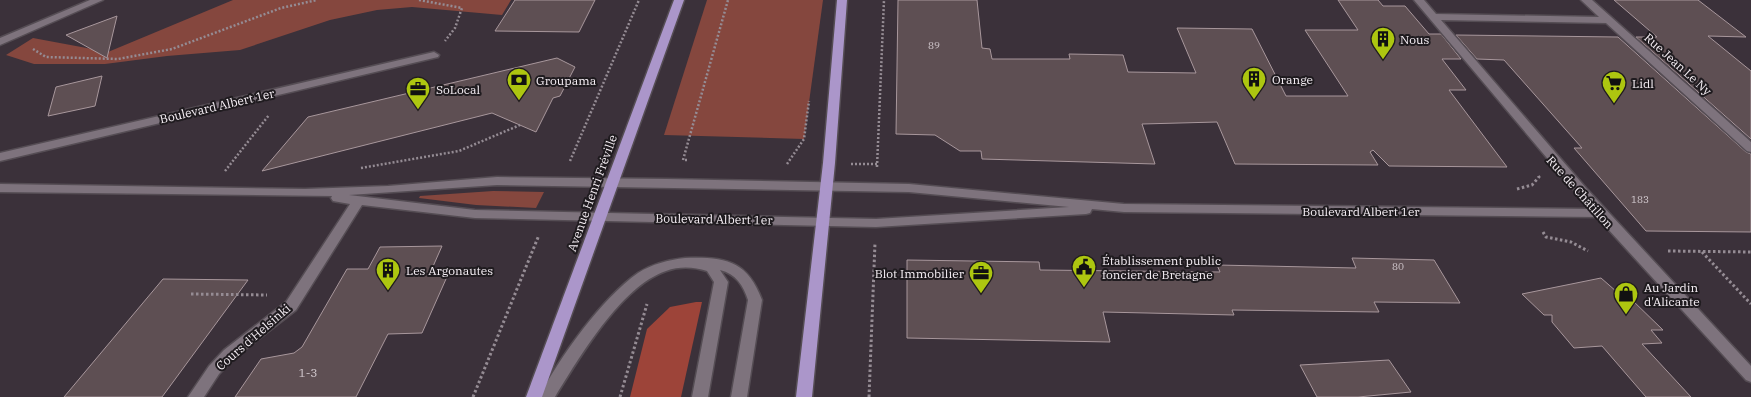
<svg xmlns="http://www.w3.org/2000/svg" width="1751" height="397" font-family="'IBM Plex Serif',serif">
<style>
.green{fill:#85473e}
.forest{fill:#9d4439}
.building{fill:#5e4f53;stroke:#a8979c}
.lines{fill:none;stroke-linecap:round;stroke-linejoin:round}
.minor-casing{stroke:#554d54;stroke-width:3}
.major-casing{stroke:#554d54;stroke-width:3}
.path-far1{stroke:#958c94;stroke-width:2.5;stroke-dasharray:2 2;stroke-linecap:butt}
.path{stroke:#958c94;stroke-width:3;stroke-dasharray:2.5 2.5;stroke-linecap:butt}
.minor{fill:#7e737d;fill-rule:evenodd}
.major{fill:#ab96ca;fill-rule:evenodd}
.labels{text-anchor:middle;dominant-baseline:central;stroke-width:4;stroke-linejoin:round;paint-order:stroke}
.number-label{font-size:10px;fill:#d1c8cd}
.poi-label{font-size:12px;fill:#f7f0f6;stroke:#1f1b1f;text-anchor:start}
.street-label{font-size:12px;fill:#f7f0f6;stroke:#1f1b1f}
.near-number-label{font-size:12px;fill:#d1c8cd}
</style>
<rect width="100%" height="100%" fill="#3b313a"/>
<g class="green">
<path d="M233,0H511L502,15L412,7L377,10L330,20L240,50L167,56L105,64H34L6,55L33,38L108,52Z"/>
<path d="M707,0H823L804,139L664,135Z"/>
<path d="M493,191L544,192L536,208L476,205L419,198L420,196Z"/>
</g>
<path class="forest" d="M696,302H702L681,397H630L647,329L670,307Z"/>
<g class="building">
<path d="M515,0H595L579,32L495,31Z"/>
<path d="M898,0H977L982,48L990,49L992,59H1070L1069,54L1123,55L1128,72L1196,73L1177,28L1252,29L1286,96H1348L1305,30H1358L1338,0H1378L1383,6H1405L1429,34H1441L1461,59H1442L1466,90H1449L1507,167L1389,166L1373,150L1370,152L1378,165L1235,164L1217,122L1142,124L1155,164L982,159L981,151H960L935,135L896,134Z"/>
<path d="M1614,0H1698L1746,37L1708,36L1751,71V139L1636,37H1657Z"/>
<path d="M117,16L107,58L66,35Z"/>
<path d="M1456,35L1618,37L1746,152L1751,154V232L1646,231L1574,148H1582L1504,60L1477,59Z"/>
<path d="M557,58L575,67L560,96L553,98L536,132L492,113L262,171L308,117Z"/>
<path d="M102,76L95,106L48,116L56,87Z"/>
<path d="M442,246L431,271L450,270L422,333L388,334L356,397H235L261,359L294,353L302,347L347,269H368L380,247Z"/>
<path d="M1352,258L1434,260L1460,303L1374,302L1379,312L1232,310L1234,315L1103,312L1110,342L907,338V260L1039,262L1040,270L1220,272L1217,265L1356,268Z"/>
<path d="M1601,278L1625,299L1630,298L1663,330H1651L1662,343L1642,344L1691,397H1646L1602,346L1574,348L1552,322V315H1544L1522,294Z"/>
<path d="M163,279L248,280L162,397H64Z"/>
<path d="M1389,360L1411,392L1358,397H1317L1300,365Z"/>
</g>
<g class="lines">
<defs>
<g id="minor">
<path d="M90,0H103L0,45V38Z"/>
<path d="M1414,0H1424L1436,14L1599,17L1581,0H1592L1751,142V152L1747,151L1606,23L1441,20L1586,188L1751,366V382L1746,380L1597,217L1124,212L1092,209L1090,213L1086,214L876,227L475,218L362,205L296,310L234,358L219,374L204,397H188L209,366L224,350L286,302L350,204L333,201L331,198L332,196L0,192V184L305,189L388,186L497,177L667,179L909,184L1124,204L1590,209ZM497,185L909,192L1069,207L876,219L475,210L349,195Z"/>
<path d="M434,52L439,55L438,57L0,161V153Z"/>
<path d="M685,258C725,257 747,260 762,300L747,397H731L748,300C743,285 736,274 720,270L728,282L708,397H692L714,282L707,271C694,267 680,266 666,271C621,286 579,358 555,397H539C559,358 602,298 638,273C652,264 668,260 685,258Z"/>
</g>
<g id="major">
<path d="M674,0H684L542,397H526Z"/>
<path d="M837,0H847L835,163L812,397H796L823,163Z"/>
</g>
</defs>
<use href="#minor" class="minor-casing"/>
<use href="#major" class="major-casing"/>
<g class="path-far1">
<path d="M419,0L462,8L455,28L445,41"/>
<path d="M33,49L46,57L118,59L172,49L281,8L317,0"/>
<path d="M687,160H683L728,0"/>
<path d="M570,161L639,0"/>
<path d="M787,164L804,139L809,101"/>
<path d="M851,164H877"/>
<path d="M877,167L884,0"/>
<path d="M361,168L459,151L520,125"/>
<path d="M225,171L269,115"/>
</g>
<g class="path">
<path d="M1517,189L1532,185L1539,177L1538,175"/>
<path d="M1543,232L1546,237L1571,242L1588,251"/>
<path d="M1668,251L1751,252"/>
<path d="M1702,252L1751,304"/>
<path d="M191,294L267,295"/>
<path d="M473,397L539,235"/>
<path d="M620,397L647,304"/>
<path d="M869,397L875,243"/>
</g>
<use href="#minor" class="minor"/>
<use href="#major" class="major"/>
</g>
<defs>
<symbol id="building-pin" viewBox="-11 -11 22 30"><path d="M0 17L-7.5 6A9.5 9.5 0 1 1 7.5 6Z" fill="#adc610" stroke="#1f1b1f"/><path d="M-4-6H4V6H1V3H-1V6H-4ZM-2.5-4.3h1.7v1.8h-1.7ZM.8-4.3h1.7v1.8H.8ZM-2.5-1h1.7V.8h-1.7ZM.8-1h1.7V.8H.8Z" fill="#111"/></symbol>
<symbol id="bank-pin" viewBox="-11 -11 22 30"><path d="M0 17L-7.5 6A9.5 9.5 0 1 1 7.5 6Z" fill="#adc610" stroke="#1f1b1f"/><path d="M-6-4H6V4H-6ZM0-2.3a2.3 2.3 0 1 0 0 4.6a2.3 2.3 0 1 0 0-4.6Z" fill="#111"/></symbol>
<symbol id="supermarket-pin" viewBox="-11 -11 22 30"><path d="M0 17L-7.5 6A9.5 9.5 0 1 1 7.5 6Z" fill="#adc610" stroke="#1f1b1f"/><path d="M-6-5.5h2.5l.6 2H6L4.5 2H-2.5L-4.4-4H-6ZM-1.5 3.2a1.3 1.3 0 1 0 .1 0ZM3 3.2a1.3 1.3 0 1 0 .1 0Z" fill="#111"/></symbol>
<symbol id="office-pin" viewBox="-11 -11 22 30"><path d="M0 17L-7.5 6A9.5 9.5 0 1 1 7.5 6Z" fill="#adc610" stroke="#1f1b1f"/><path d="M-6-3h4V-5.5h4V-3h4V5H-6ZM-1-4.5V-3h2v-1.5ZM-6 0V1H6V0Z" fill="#111"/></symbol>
<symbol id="civic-pin" viewBox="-11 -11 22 30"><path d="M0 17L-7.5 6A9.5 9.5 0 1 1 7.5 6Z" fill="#adc610" stroke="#1f1b1f"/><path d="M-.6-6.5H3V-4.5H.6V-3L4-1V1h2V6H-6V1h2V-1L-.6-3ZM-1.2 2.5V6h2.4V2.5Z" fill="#111"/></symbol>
<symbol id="shop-pin" viewBox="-11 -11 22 30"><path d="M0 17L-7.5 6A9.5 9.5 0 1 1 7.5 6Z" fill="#adc610" stroke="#1f1b1f"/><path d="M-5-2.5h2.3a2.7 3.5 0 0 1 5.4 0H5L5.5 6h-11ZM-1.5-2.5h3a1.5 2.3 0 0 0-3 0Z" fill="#111"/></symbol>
</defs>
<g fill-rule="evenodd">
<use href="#building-pin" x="1369" y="25" width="28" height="38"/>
<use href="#building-pin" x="1240" y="65" width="28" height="38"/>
<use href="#bank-pin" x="505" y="66" width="28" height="38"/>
<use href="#supermarket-pin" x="1600" y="69" width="28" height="38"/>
<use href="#office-pin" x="404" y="75" width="28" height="38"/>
<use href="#civic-pin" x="1070" y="253" width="28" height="38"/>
<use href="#building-pin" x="374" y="256" width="28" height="38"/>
<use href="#office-pin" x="967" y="259" width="28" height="38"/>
<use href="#shop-pin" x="1612" y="280" width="28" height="38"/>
</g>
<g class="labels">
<g class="number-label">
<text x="934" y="45">89</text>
<text x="1640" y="199">183</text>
<text x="1398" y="266">80</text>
</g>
<g class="poi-label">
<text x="1400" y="39">Nous</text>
<text x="1272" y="79">Orange</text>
<text x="536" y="80">Groupama</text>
<text x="1632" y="83">Lidl</text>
<text x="436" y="89">SoLocal</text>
<text x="1102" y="260">Établissement public<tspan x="1102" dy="14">foncier de Bretagne</tspan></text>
<text x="406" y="270">Les Argonautes</text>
<text x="964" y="273" text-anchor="end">Blot Immobilier</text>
<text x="1644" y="287">Au Jardin<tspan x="1644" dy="14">d'Alicante</tspan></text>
</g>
<g class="street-label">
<text transform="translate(1678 64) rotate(42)">Rue Jean Le Ny</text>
<text transform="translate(217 106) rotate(-13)">Boulevard Albert 1er</text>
<text transform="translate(1580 192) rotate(48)">Rue de Châtillon</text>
<text transform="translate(592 193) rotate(-70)">Avenue Henri Fréville</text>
<text x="1361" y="211">Boulevard Albert 1er</text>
<text transform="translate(714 219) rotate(1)">Boulevard Albert 1er</text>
<text transform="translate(253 337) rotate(-41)">Cours d'Helsinki</text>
</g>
<g class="near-number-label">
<text x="308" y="372">1-3</text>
</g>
</g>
</svg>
